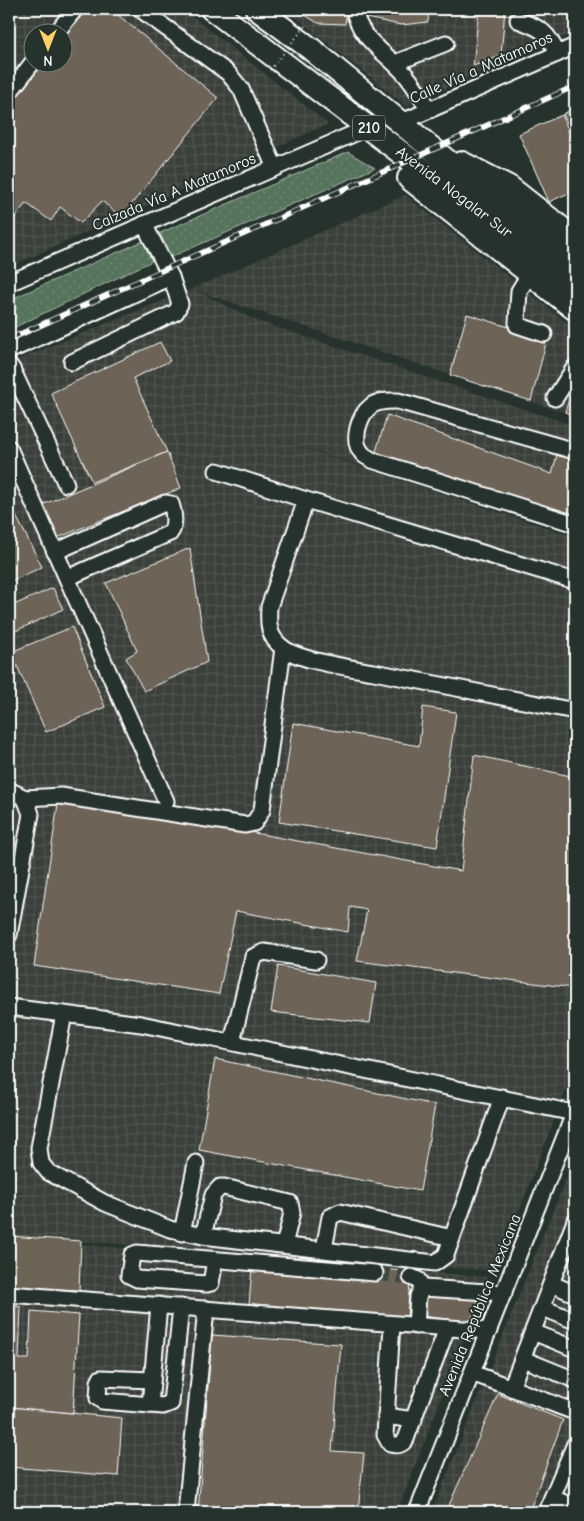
<svg xmlns="http://www.w3.org/2000/svg" width="584" height="1521" font-family="'Comic Neue',sans-serif">
<style>
.industrial{fill:url(#industrial-grid);fill-rule:evenodd}
.grass{fill:url(#grass-dots);stroke:#aab9ad}
.building{fill:#6d6357;stroke:#fff}
.lines{fill:none;stroke-linecap:round;stroke-linejoin:round}
.minor-tunnel{stroke:#3c4742;stroke-width:15;stroke-dasharray:15 8;stroke-linecap:butt}
.minor-casing{stroke:#fff;stroke-width:19}
.highway-casing{stroke:#fff;stroke-width:26}
.minor{stroke:#26332d;stroke-width:15}
.highway{stroke:#26332d;stroke-width:22}
.rail-casing{stroke:#fff;stroke-width:5.5}
.rail{stroke:#26332d;stroke-width:4;stroke-dasharray:11;stroke-linecap:butt}
.path-bridge{stroke:#fff;stroke-width:2;stroke-dasharray:1 4;stroke-linecap:butt}
.labels{text-anchor:middle;dominant-baseline:central;stroke-width:4;stroke-linejoin:round;paint-order:stroke}
.shield{fill:#26332d;stroke:#bec2c0;stroke-width:1}
.shield-label{font-size:15px;font-weight:bold;fill:#fff}
.street-label{font-size:16px;fill:#fff;stroke:#26332d}
</style>
<defs>
<pattern id="industrial-grid" width="8" height="8" patternUnits="userSpaceOnUse" patternTransform="scale(1.25)"><rect width="8" height="8" fill="#3b413a"/><path d="M0 4h8M4 0v8" fill="none" stroke="#4f544e"/></pattern>
<pattern id="grass-dots" width="8" height="8" patternUnits="userSpaceOnUse" patternTransform="scale(1.25)"><rect width="8" height="8" fill="#56735b"/><path d="M2 2h.1M6 6h.1" fill="none" stroke="#6f8874" stroke-width="1.8" stroke-linecap="round"/></pattern>
</defs>
<rect width="100%" height="100%" fill="#26332d"/>
<filter id="ink" filterUnits="userSpaceOnUse"><feTurbulence type="fractalNoise" baseFrequency=".02" numOctaves="2"/><feDisplacementMap in="SourceGraphic" scale="10" xChannelSelector="R" yChannelSelector="G"/><feConvolveMatrix kernelMatrix="1 2 1 2 8 2 1 2 1" color-interpolation-filters="sRGB"/></filter>
<g filter="url(#ink)">
<g class="industrial">
<path d="M9,9H183L328,124L9,267ZM32,32H62V62H32Z"/>
<path d="M285,9H575V32L406,106Z"/>
<path d="M405,195L575,329V416L197,291L255,320L575,426V533L261,434L575,537V1066L496,1271L9,1236V363L192,289Z"/>
<path d="M575,1156V1512H432Z"/>
<path d="M9,1239L488,1277L397,1512H9Z"/>
</g>
<g class="grass">
<path d="M348,152L375,168L171,257L160,233Z"/>
<path d="M143,241L152,261L9,330V300Z"/>
</g>
<g class="building">
<path d="M87,9H111L218,98L121,217L102,201L81,223L60,207L51,221L26,203L10,224L9,132L13,126L9,123V103L42,62H62V39Z"/>
<path d="M295,9H347L345,24L318,23Z"/>
<path d="M361,9H429L428,22L401,25L361,17Z"/>
<path d="M479,9H560L559,13L505,9L501,56L473,66Z"/>
<path d="M575,108V127L570,129L563,114Z"/>
<path d="M562,115L575,146V190L549,202L519,134Z"/>
<path d="M575,127V142L570,129Z"/>
<path d="M467,314L547,339L531,401L450,375Z"/>
<path d="M160,342L170,361L133,378L167,452L92,482L51,393Z"/>
<path d="M575,381V416L565,412Z"/>
<path d="M387,415L552,474L557,455L575,460V504L571,520L374,458Z"/>
<path d="M167,452L181,488L57,538L42,505Z"/>
<path d="M10,504L42,567L9,582V505Z"/>
<path d="M190,548L207,662L144,691L126,658L137,651L106,583Z"/>
<path d="M53,588L63,609L9,634V607Z"/>
<path d="M72,627L105,707L46,732L11,652Z"/>
<path d="M423,707L456,712L437,847L279,822L293,723L419,746Z"/>
<path d="M474,755L575,777L574,988L357,961L367,910L350,907L348,932L236,911L219,994L34,966L59,797L461,871Z"/>
<path d="M278,966L376,983L370,1023L271,1012Z"/>
<path d="M215,1059L435,1105L420,1191L199,1150Z"/>
<path d="M9,1236L81,1241L79,1290L9,1287Z"/>
<path d="M252,1268L376,1269L411,1271L407,1317L249,1304Z"/>
<path d="M424,1293L480,1299L470,1322L422,1316Z"/>
<path d="M9,1306L21,1307L19,1359H29L31,1311L79,1315L73,1413L9,1407Z"/>
<path d="M212,1335L341,1344L332,1451L364,1453L358,1512H198Z"/>
<path d="M498,1394L563,1420L529,1512H446Z"/>
<path d="M9,1407L122,1418L118,1476L9,1467Z"/>
</g>
<g class="lines">
<path class="minor-tunnel" d="M375,1273L411,1277"/>
<defs>
<g id="minor">
<path d="M140,9L228,73L241,89L275,168"/>
<path d="M354,9C359,41 391,55 409,79C416,88 422,99 428,109"/>
<path d="M518,20C540,28 548,31 557,54"/>
<path d="M57,32L75,9"/>
<path d="M395,63L446,43"/>
<path d="M9,93L33,62"/>
<path d="M402,122L575,46"/>
<path d="M530,273L519,291L517,322V325L544,334"/>
<path d="M9,283L353,134"/>
<path d="M9,351L171,277"/>
<path d="M72,362L176,312L180,304L171,277L144,224"/>
<path d="M9,365L12,369L66,484"/>
<path d="M555,398L575,367"/>
<path d="M9,448L166,801"/>
<path d="M575,451L398,401C389,401 379,400 371,406C359,415 351,441 362,453C364,456 369,458 372,460L575,524"/>
<path d="M217,471L306,500L269,607C268,624 268,637 283,648C300,661 352,668 374,672C441,685 508,698 575,711"/>
<path d="M306,500L575,581"/>
<path d="M55,552L165,503L171,504C174,512 176,526 170,533L67,578"/>
<path d="M9,790L25,798L31,814L9,935"/>
<path d="M25,798L61,796L245,825L254,823L262,810L283,648"/>
<path d="M9,1007L141,1024L574,1113"/>
<path d="M64,1014L39,1148L41,1163L48,1172L105,1203L170,1229L203,1236L435,1263L446,1255L502,1097"/>
<path d="M232,1042L253,957L264,952L316,960"/>
<path d="M182,1233L196,1163"/>
<path d="M203,1236L213,1195L220,1187H224L290,1203L292,1213L284,1245"/>
<path d="M324,1249L330,1217L340,1212L452,1238"/>
<path d="M215,1260L211,1283L207,1284L137,1279L129,1275L132,1255L137,1253L375,1273"/>
<path d="M411,1277L418,1280L423,1288"/>
<path d="M552,1284L575,1294"/>
<path d="M9,1294L489,1331"/>
<path d="M543,1308L575,1321"/>
<path d="M392,1325L385,1435L390,1444C398,1446 402,1445 406,1439L447,1328"/>
<path d="M416,1326L418,1296L423,1288L504,1293"/>
<path d="M533,1332L575,1349"/>
<path d="M523,1359L575,1380"/>
<path d="M472,1373L575,1412"/>
<path d="M152,1380L101,1378L99,1382L98,1398L102,1401L163,1406L171,1403L181,1307"/>
<path d="M511,1388L575,1221"/>
<path d="M150,1405L159,1305"/>
<path d="M386,1416L414,1420"/>
<path d="M552,1498L575,1507"/>
<path d="M186,1512L206,1309"/>
<path d="M417,1512L575,1111"/>
<path d="M546,1512L575,1444"/>
</g>
<g id="highway">
<path d="M212,9L575,285"/>
<path d="M257,9L311,49L480,188L575,261"/>
<path d="M462,163L509,187L575,239"/>
<path d="M409,178L575,309"/>
</g>
</defs>
<use href="#minor" class="minor-casing"/>
<use href="#highway" class="highway-casing"/>
<use href="#minor" class="minor"/>
<use href="#highway" class="highway"/>
<defs>
<path id="rail" d="M9,339L575,86"/>
</defs>
<use href="#rail" class="rail-casing"/>
<use href="#rail" class="rail"/>
<path class="path-bridge" d="M270,70L307,24"/>
</g>
</g>
<g class="labels">
<rect class="shield" x="353" y="115.5" width="32" height="25" rx="4"/>
<g class="shield-label">
<text x="369" y="128">210</text>
</g>
<g class="street-label">
<text transform="translate(481 68) rotate(-24)">Calle Vía a Matamoros</text>
<text transform="translate(174 192) rotate(-23)">Calzada Vía A Matamoros</text>
<text transform="translate(454 192) rotate(37)">Avenida Nogalar Sur</text>
<text transform="translate(480 1305) rotate(-68)">Avenida República Mexicana</text>
</g>
</g>
<rect width="584" height="1521" fill="none" stroke="#26332d" stroke-width="30"/>
<rect x="15" y="15" width="554" height="1491" fill="none" stroke="#fff" stroke-width="2" filter="url(#ink)"/>
<g transform="translate(48 48) rotate(180)"><circle r="24" fill="#26332d" stroke="#7d8581"/>
<path d="M0-4L9 19L0 12L-9 19Z" fill="#ffd166"/>
<text y="-8" font-size="14" font-weight="bold" text-anchor="middle" fill="#ffffff">N</text>
</g>
</svg>
